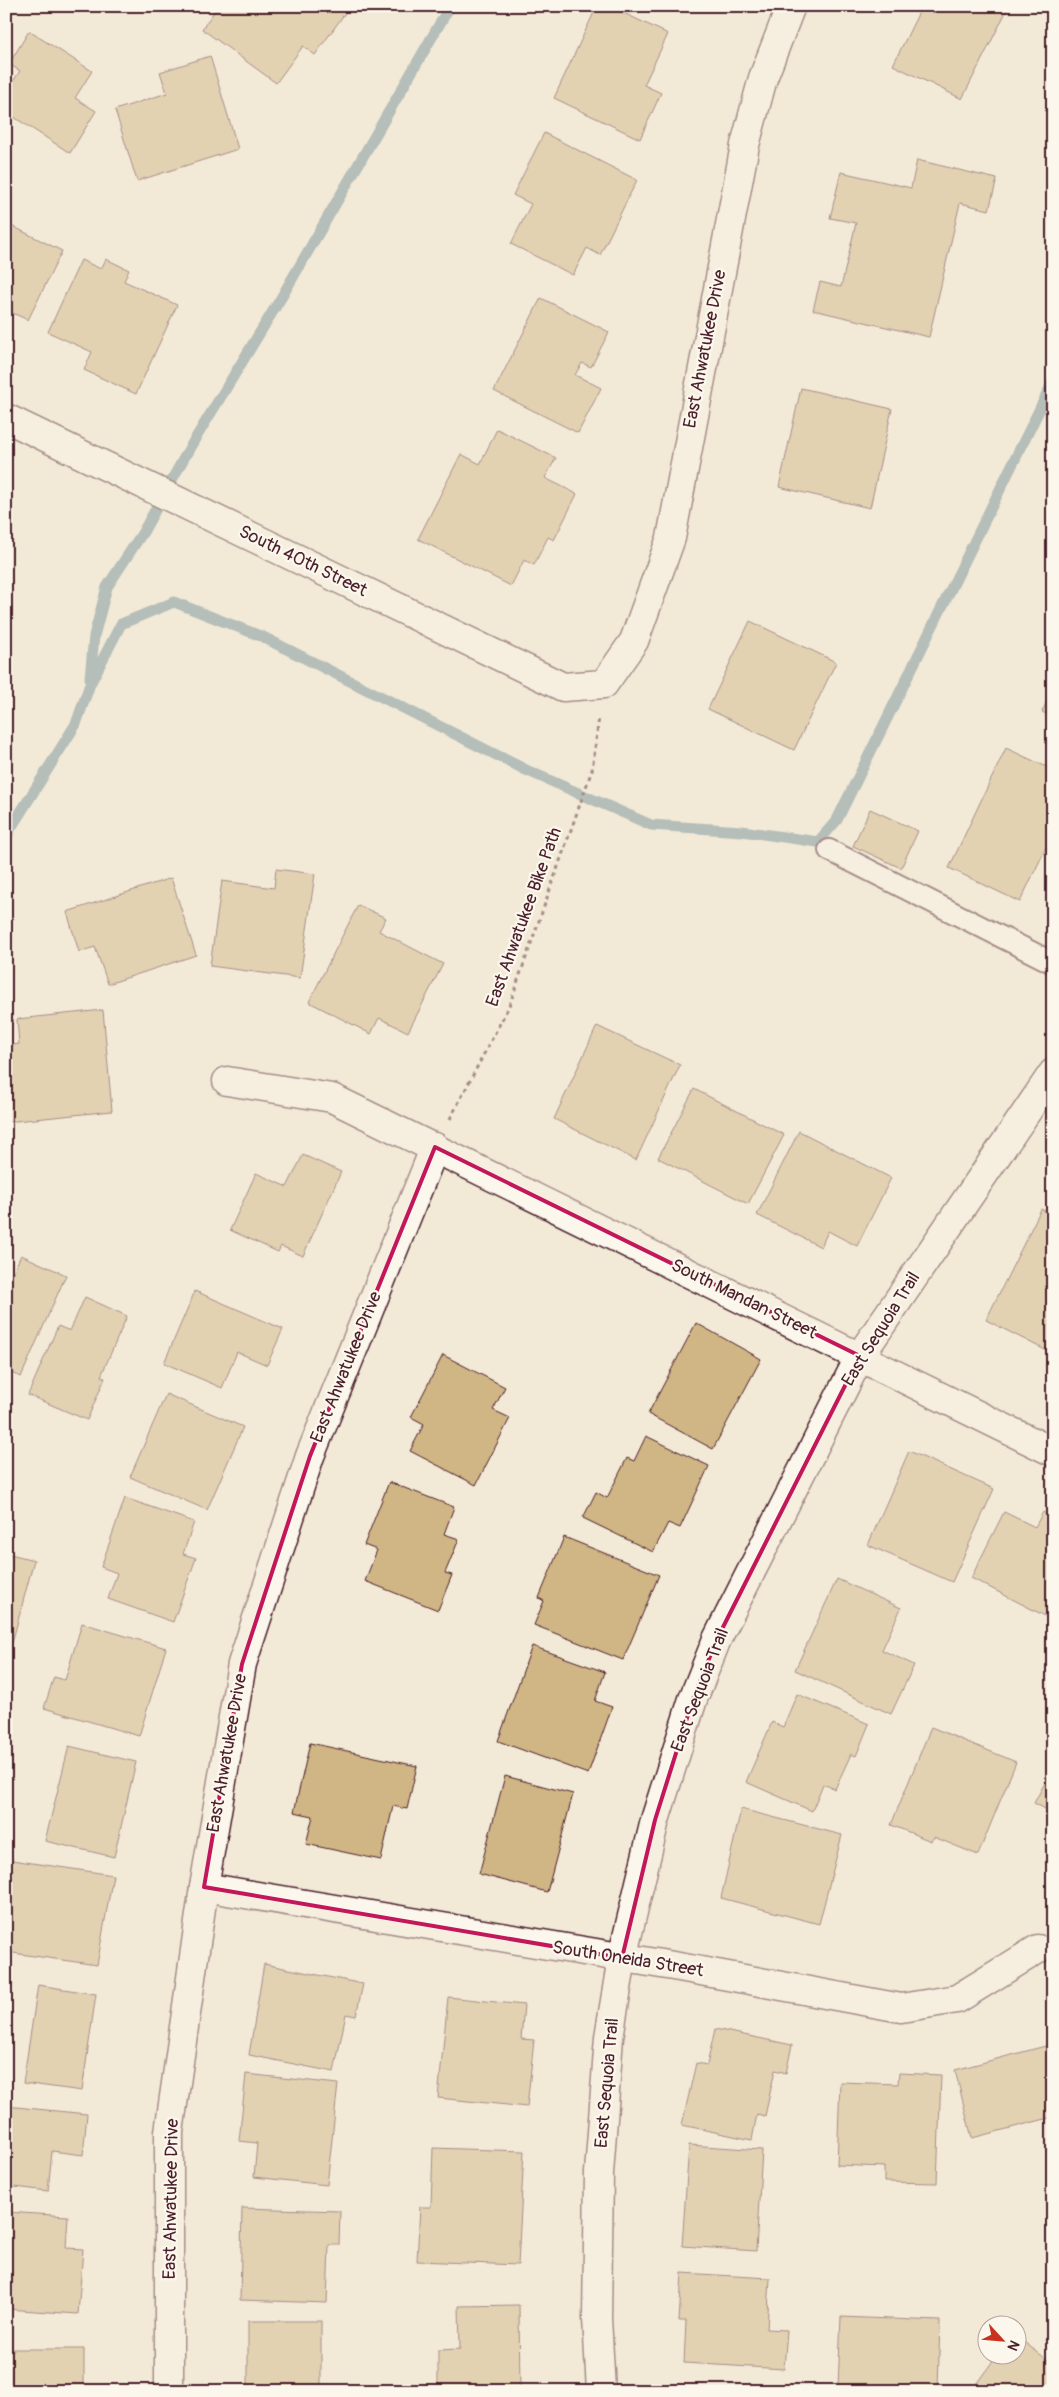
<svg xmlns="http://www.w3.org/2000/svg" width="1059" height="2397" font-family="Pangolin,sans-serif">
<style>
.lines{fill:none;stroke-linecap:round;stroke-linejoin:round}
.stream{stroke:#6b8a95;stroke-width:11}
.building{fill:#d0b585;stroke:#4a1f2b}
.lane-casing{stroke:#4a1f2b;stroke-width:24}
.street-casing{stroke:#4a1f2b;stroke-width:31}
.path{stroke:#4a1f2b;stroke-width:3;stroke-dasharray:4 4;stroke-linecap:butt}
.lane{stroke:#fbf7ec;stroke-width:20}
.street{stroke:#fbf7ec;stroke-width:28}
.marked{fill:none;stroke:#c2185b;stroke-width:4;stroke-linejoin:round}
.labels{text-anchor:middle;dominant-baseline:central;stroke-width:4.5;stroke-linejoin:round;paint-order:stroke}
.street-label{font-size:18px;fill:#4a1f2b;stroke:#fbf7ec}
</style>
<rect width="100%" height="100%" fill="#f2ead7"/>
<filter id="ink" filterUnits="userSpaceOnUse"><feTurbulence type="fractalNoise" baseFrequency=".02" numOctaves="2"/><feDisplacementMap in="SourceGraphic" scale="10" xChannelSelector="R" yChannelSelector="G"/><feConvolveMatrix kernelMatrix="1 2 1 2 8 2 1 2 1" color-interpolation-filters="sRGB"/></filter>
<g filter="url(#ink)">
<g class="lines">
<g class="stream">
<path d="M90,678L94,636L107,587L143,532L189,449L281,298L450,6"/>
<path d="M6,841L9,831L76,724L90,684L121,624L174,602L263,637L526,770L651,825L742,831L818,842L837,820L1053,382"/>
</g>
</g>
<g class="building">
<path d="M218,6H335L345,13L315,55L303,46L276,83L202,29Z"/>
<path d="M597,6H609L668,34L644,85L661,93L640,139L554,98Z"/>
<path d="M922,6H1009L962,99L893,65Z"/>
<path d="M29,31L92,71L75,98L96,111L70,153L6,112V92L20,71L9,64Z"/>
<path d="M210,56L238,149L137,181L115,110L167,93L160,72Z"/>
<path d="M544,133L637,180L600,255L587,248L573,275L511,244L531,204L513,195Z"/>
<path d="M917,160L997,179L989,210L960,203L929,337L813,310L820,282L841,287L856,223L830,218L841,172L911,188Z"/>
<path d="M6,223L62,251L28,320L6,310Z"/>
<path d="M106,259L129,270L124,281L177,305L136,394L84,370L92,352L48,332L81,260L101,269Z"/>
<path d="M541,298L609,332L591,367L582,363L575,375L601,388L578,433L494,391Z"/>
<path d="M801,388L892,409L870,508L779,487Z"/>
<path d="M497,429L556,458L545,478L577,494L554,540L548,537L534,565L524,560L511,586L418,539L461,454L480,464Z"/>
<path d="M750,621L836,662L794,750L708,709Z"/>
<path d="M1053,688V717L1042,712Z"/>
<path d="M1006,748L1053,770V833L1020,902L949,868Z"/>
<path d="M870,809L918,831L901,868L853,846Z"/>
<path d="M276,869L315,874L300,978L210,966L222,881L274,888Z"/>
<path d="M171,878L196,955L108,984L95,947L79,952L67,912Z"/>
<path d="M358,905L386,918L379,931L443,964L408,1032L379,1018L371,1034L309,1002Z"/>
<path d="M103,1010L112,1111L6,1122V1046L19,1044L17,1019Z"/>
<path d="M597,1026L680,1065L636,1160L554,1119Z"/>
<path d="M694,1089L784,1135L748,1204L658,1158Z"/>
<path d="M799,1131L891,1178L857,1246L828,1231L821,1247L757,1215Z"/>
<path d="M303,1155L341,1172L303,1256L281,1246L278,1252L230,1230L256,1173L287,1187Z"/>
<path d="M1041,1209L1053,1215V1354L986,1320Z"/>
<path d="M21,1255L66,1275L21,1377L6,1371V1288Z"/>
<path d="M195,1291L283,1329L267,1365L237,1352L222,1388L164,1363Z"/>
<path d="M85,1297L127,1316L101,1376L105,1378L87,1420L28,1395L58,1326L70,1331Z"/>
<path d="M696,1323L761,1359L713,1449L648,1414Z"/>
<path d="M443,1355L505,1387L493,1410L510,1418L476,1485L410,1451L424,1424L411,1417Z"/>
<path d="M166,1394L243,1427L207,1510L130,1477Z"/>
<path d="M646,1436L709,1466L680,1528L668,1523L653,1552L583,1518L596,1492L607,1498L627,1458L634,1461Z"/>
<path d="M909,1451L994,1489L952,1582L868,1545Z"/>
<path d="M389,1482L454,1507L444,1534L459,1539L445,1573L452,1575L438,1610L365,1581L377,1550L364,1545Z"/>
<path d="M125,1498L194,1522L183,1554L196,1558L173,1622L108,1599L117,1573L101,1567Z"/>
<path d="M1004,1512L1035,1527L1043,1512L1053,1517V1620L971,1578Z"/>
<path d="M564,1537L659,1575L623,1660L534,1625L544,1601L539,1598Z"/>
<path d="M6,1553L34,1560L6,1666Z"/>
<path d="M837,1579L901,1608L882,1650L914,1665L891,1714L795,1670Z"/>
<path d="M82,1623L166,1648L139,1736L44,1708L54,1677L65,1680Z"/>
<path d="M532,1646L605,1672L595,1701L612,1707L588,1774L498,1741Z"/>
<path d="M797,1694L869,1724L856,1756L851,1754L835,1789L823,1784L812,1811L746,1782L772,1722L783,1727Z"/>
<path d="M931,1727L1016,1762L978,1855L934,1837L931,1841L891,1825Z"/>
<path d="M310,1743L417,1766L407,1809L393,1806L381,1860L306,1844L313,1816L294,1812Z"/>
<path d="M69,1746L136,1762L114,1857L45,1841Z"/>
<path d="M1053,1768V1813L1034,1803Z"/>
<path d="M505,1776L573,1794L547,1892L479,1874Z"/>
<path d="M741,1809L842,1835L819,1924L721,1898Z"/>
<path d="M12,1860L113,1875L97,1965L6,1952V1895Z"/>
<path d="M264,1964L363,1984L356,2016L346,2014L334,2072L249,2055Z"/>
<path d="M38,1985L96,1994L82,2091L23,2083Z"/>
<path d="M448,1997L524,2005L521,2039L534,2040L527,2107L438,2098Z"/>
<path d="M715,2029L792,2045L786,2073L775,2070L765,2116L757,2114L752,2140L682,2125L696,2063L707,2065Z"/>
<path d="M1053,2044V2117L972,2138L955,2070Z"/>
<path d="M899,2073L941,2075L937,2183L884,2182V2167L837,2165L840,2082L898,2084Z"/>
<path d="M246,2074L338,2084L327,2185L254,2177L257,2143L239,2141Z"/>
<path d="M6,2106L87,2114L83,2155L52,2151L48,2191L6,2186Z"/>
<path d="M689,2145L762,2150L756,2251L682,2246Z"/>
<path d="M433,2148L524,2151L518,2265L417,2261L420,2207H431Z"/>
<path d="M242,2208L340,2211L339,2245H329L327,2303L240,2300Z"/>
<path d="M6,2212L68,2216L66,2248L83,2249L78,2314L6,2309Z"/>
<path d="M682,2273L770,2278L767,2329L787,2330L784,2369L684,2363L686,2321H679Z"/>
<path d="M519,2305L520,2391H438V2350L460,2349L459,2306Z"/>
<path d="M841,2317L940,2321L938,2390L838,2386Z"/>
<rect x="248" y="2321" width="73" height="70"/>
<path d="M1016,2336L1053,2364V2391H971L998,2354H1016Z"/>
<path d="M6,2349H84V2388L78,2387V2391H6Z"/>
</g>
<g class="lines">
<defs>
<path id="lane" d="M829,850L1053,963"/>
<g id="street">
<path d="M6,418L563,687L604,684L634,641L671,538L745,145L763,78L791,6"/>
<path d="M227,1081L332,1098L1053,1452"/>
<path d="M204,1887L679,1967L901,2008L957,1999L1038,1949"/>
<path d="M169,2391V2132L204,1887L242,1664L310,1456L435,1147"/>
<path d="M601,2391L597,2318L599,2173L609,2037L622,1958L655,1820L693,1699L717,1639L860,1356L1053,1073"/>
</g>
</defs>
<use href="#lane" class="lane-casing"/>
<use href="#street" class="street-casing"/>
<path class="path" d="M450,1119L509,1006L592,770L599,717"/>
<use href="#lane" class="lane"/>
<use href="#street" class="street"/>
</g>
</g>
<path d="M0 0H1059V2397H0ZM435,1147L860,1356L717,1639L693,1699L655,1820L622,1958L204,1887L242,1664L310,1456Z" fill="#f2ead7" fill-opacity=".55" fill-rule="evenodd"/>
<path class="marked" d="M435,1147L860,1356L717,1639L693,1699L655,1820L622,1958L204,1887L242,1664L310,1456Z"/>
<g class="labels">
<g class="street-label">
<text transform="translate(705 349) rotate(-79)">East Ahwatukee Drive</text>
<text transform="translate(303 561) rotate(26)">South 40th Street</text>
<text transform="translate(524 917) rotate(-70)">East Ahwatukee Bike Path</text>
<text transform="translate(744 1299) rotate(26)">South Mandan Street</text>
<text transform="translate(881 1329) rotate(-58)">East Sequoia Trail</text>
<text transform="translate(346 1367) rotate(-68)">East Ahwatukee Drive</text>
<text transform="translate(700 1690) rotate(-69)">East Sequoia Trail</text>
<text transform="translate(227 1753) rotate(-80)">East Ahwatukee Drive</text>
<text transform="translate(628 1959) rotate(9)">South Oneida Street</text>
<text transform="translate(607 2083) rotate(-85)">East Sequoia Trail</text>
<text transform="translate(171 2199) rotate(-89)">East Ahwatukee Drive</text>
</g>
</g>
<rect width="1059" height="2397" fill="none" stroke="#fbf7ec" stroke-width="25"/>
<rect x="12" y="12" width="1034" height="2372" fill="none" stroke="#4a1f2b" stroke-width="2" filter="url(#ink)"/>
<g transform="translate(1002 2340) rotate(116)"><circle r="24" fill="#fbf7ec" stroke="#b4a19f"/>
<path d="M0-4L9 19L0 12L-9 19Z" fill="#c8321e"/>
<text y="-8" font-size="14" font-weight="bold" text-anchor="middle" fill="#4a1f2b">N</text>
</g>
</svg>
